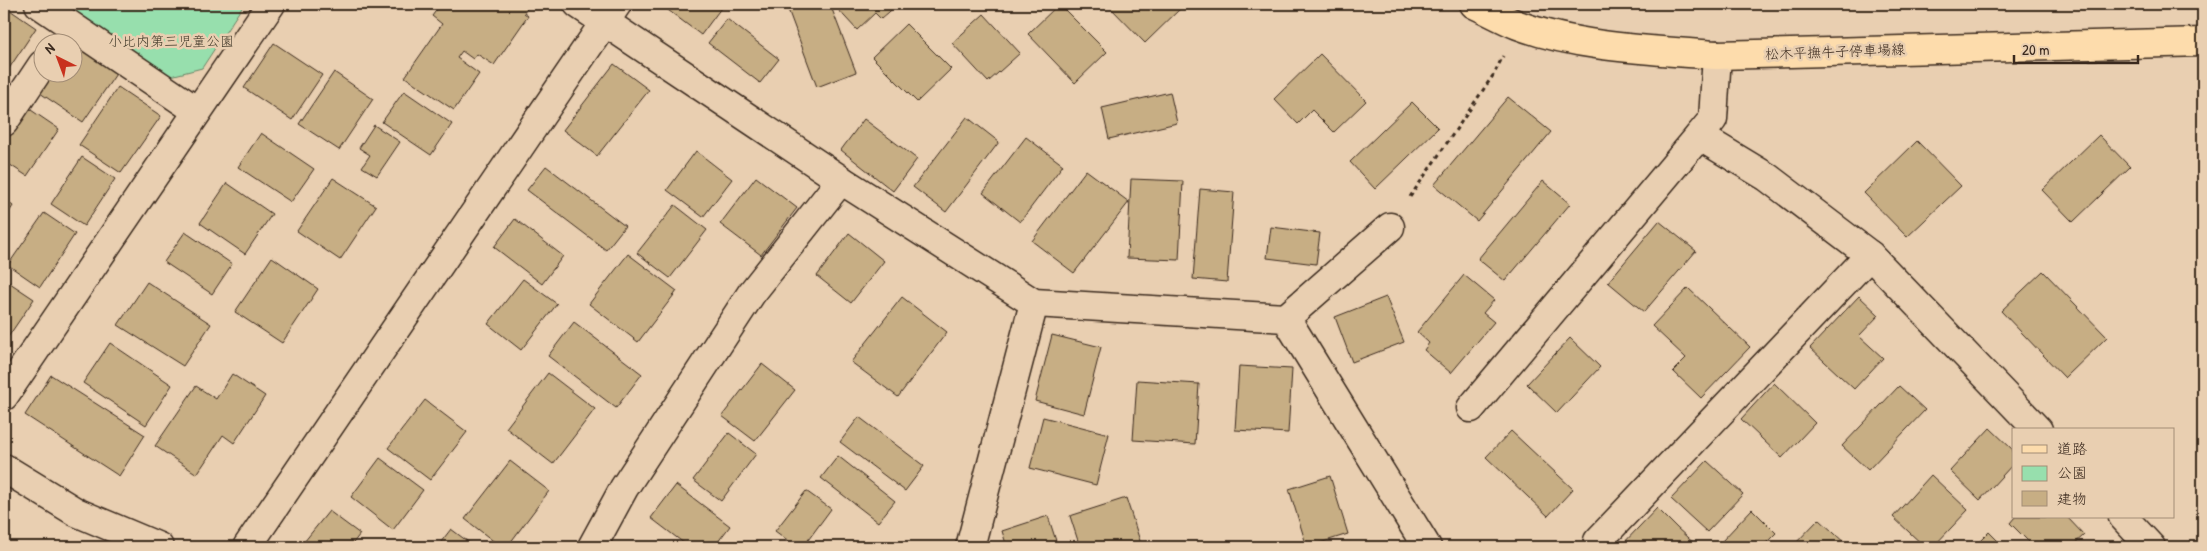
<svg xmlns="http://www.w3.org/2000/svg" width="2207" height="551" font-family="'Patrick Hand','Klee One',sans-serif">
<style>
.green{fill:#97dfad;stroke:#698466}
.building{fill:#c7ae84;stroke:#3b2a1e}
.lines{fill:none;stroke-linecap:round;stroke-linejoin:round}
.minor-casing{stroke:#3b2a1e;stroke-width:31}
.major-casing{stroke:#3b2a1e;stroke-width:31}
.path{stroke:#3b2a1e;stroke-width:3;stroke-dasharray:4 4;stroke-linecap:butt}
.minor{stroke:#e9cfb1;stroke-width:28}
.major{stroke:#fddcac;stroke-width:28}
.labels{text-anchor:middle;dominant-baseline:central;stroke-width:5;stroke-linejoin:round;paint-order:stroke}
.park-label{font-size:14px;fill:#443c2c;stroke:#e9cfb1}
.street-label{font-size:14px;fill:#3b2a1e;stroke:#e9cfb1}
</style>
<rect width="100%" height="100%" fill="#e9cfb1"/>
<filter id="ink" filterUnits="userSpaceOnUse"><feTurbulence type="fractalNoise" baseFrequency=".02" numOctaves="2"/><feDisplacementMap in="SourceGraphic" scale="10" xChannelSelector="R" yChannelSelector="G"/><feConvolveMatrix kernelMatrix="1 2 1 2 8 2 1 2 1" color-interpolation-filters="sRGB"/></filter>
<g filter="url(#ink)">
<path class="green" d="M54,4H244L202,68L163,78Z"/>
<g class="building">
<path d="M441,4H530L524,13L528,16L494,65L477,54L473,59L462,51L457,58L479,74L454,110L405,77L442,24L432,16Z"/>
<path d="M660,4H724L701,35Z"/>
<path d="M786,4H830L856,72L817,87Z"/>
<path d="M833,4H898L881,19L875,13L857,30Z"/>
<path d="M1059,4L1107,52L1075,83L1028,34Z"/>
<path d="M1112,4H1182L1184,5L1145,43L1109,6Z"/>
<path d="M4,6L36,28L4,76Z"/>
<path d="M984,14L1020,53L988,82L952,43Z"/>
<path d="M727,19L779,59L760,83L708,43Z"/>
<path d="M906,24L951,69L917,102L872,57Z"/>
<path d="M72,40L118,71L83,122L37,91L50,72H72Z"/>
<path d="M274,43L322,75L292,120L244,88Z"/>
<path d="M1320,54L1366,101L1334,132L1312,110L1298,124L1274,99Z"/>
<path d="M614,64L649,90L597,156L563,130Z"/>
<path d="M334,72L373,99L339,150L299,124Z"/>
<path d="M118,87L161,116L121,173L79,145Z"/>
<path d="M404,91L452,124L431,155L382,122Z"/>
<path d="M1170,92L1177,123L1109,139L1102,108Z"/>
<path d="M1508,97L1551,132L1477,221L1434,185Z"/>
<path d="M1412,102L1438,128L1375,189L1350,162Z"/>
<path d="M28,108L59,129L27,176L4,161V145Z"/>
<path d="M967,117L999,142L946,212L913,187Z"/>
<path d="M864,119L917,159L893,191L841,150Z"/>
<path d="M374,125L400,142L377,176L362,167L370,155L359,148Z"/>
<path d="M261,133L314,169L291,202L238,167Z"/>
<path d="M2099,135L2130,167L2073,222L2042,190Z"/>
<path d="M1026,137L1063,165L1020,222L983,193Z"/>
<path d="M1917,141L1961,186L1907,237L1864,193Z"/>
<path d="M696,151L732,179L703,217L667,190Z"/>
<path d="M82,157L115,179L84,226L51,204Z"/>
<path d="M546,166L625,226L606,250L527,190Z"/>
<path d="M1086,170L1129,202L1074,273L1032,241Z"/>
<path d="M756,177L797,208L761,255L720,224Z"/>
<path d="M333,178L376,206L340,260L297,231Z"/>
<path d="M1131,179L1183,181L1179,260L1127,258Z"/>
<path d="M1543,181L1570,204L1505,281L1478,259Z"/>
<path d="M227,183L272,214L245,254L200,223Z"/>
<path d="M1200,189L1234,192L1227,282L1193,279Z"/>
<path d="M4,199L13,206L4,220Z"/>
<path d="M675,205L707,230L670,278L637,253Z"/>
<path d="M44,213L75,234L40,287L8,265Z"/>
<path d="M515,219L563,256L542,284L494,247Z"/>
<path d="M1659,221L1696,251L1644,312L1608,282Z"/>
<path d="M1271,227L1320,233L1316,264L1267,258Z"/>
<path d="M185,232L232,264L212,294L164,262Z"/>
<path d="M849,233L884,261L851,303L817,276Z"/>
<path d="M628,254L677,291L638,342L589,304Z"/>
<path d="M272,257L318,289L282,343L235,312Z"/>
<path d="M2043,271L2107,337L2065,378L2001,311Z"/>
<path d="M1464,275L1494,300L1483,313L1494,322L1451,373L1424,350L1429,343L1417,332Z"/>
<path d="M4,279L34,299L4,343Z"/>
<path d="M523,279L557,304L521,350L488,324Z"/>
<path d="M147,282L211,324L183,366L118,325Z"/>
<path d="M1688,288L1750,347L1701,398L1673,371L1686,358L1652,326Z"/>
<path d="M1859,296L1879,315L1859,336L1883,358L1854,389L1810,348Z"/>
<path d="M902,297L947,332L898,397L851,362Z"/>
<path d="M1386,297L1404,342L1352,362L1335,317Z"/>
<path d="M574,322L642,374L616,408L548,356Z"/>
<path d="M1052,335L1101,347L1084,414L1035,401Z"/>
<path d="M1570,338L1600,367L1557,413L1527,384Z"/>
<path d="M110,343L172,385L146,425L83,383Z"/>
<path d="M762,364L795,390L755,441L722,416Z"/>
<path d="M1239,366L1292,369L1288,433L1235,430Z"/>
<path d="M548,373L595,409L553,464L506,428Z"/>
<path d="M232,374L265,396L234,443L223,435L197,474L155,446L196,386L216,399Z"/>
<path d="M51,375L145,435L119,476L25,415Z"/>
<path d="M1137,380L1199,384L1195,444L1133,440Z"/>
<path d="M1774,383L1815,423L1782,458L1741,419Z"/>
<path d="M1899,386L1925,410L1868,470L1842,446Z"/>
<path d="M425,400L467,432L430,480L388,448Z"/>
<path d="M859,417L924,466L905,491L840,442Z"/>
<path d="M1043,417L1109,434L1096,485L1030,468Z"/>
<path d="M1990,428L2013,450V464L1980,500L1950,471Z"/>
<path d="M1511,431L1573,489L1548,516L1486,457Z"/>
<path d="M729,433L756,454L721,501L693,480Z"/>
<path d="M838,456L895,501L878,522L821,478Z"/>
<path d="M380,458L423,490L393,530L351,497Z"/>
<path d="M510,461L549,491L507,547H501L465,519Z"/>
<path d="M1707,461L1743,494L1707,532L1671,499Z"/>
<path d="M1931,475L1968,510L1933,547H1925L1893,517Z"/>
<path d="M1330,476L1348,534L1307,547L1289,489Z"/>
<path d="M676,485L730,526L714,547H689L651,518Z"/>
<path d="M806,491L831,509L803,547H797L775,531Z"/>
<path d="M1126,498L1142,547H1080L1070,516Z"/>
<path d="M1657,508L1677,528L1698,547H1620Z"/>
<path d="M1752,509L1776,533L1762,547H1728L1722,541Z"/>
<path d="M329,511L360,534L350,547H300Z"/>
<path d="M1048,516L1058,547H1007L1002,531Z"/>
<path d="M2015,517H2067L2084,535L2071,547H2034L2010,523Z"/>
<path d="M1819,519L1849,547H1792Z"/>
<path d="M451,529L475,547H437Z"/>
<path d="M1989,532L2004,547H1974Z"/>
</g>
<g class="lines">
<defs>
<g id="minor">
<path d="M39,4L197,111"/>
<path d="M578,4L841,180L1034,303L1286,318L1427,547"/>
<path d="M1717,55L1713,119L1699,136L1767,177L1870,255L2038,430"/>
<path d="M4,122L42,65"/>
<path d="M1286,318L1390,227"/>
<path d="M4,396L271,4"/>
<path d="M1471,408L1699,136"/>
<path d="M4,468L76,512L159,547"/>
<path d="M2123,517L2151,547"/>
<path d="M1598,541L1870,255"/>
<path d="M247,547L617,4"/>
<path d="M592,547L624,488L751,294L841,180"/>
<path d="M970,547L1034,303"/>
</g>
<path id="major" d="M1474,4C1489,11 1503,19 1518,25C1579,48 1653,50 1717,55L2203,42"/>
</defs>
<use href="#minor" class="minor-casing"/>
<use href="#major" class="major-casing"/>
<path class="path" d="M1410,197L1494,74L1503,56"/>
<use href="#minor" class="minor"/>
<use href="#major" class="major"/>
</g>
</g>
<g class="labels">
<g class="park-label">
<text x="171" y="40">小比内第三児童公園</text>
</g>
<g class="street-label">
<text transform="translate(1835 51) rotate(-2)">松木平撫牛子停車場線</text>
</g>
</g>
<rect width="2207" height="551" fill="none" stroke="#e9cfb1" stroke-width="20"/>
<rect x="10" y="10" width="2187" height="531" fill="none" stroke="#3b2a1e" stroke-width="2" filter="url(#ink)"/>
<rect x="2012" y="428" width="162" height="90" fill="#e9cfb1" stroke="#a38d76"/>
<rect x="2022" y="445" width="25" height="8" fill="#fddcac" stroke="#a38d76"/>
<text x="2057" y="454" font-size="15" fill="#3b2a1e">道路</text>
<rect x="2022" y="466" width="25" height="15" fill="#97dfad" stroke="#a38d76"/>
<text x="2057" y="478" font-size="15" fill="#3b2a1e">公園</text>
<rect x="2022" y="491" width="25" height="15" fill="#c7ae84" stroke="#a38d76"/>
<text x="2057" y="504" font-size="15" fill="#3b2a1e">建物</text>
<g transform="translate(58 58) rotate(318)"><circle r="24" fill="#e9cfb1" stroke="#a38d76"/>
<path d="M0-4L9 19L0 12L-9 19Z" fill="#c8321e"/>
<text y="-8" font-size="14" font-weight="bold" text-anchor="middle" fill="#3b2a1e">N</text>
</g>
<path d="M2014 55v8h124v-8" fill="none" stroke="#3b2a1e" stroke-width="2.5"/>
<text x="2022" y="55" font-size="15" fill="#3b2a1e" stroke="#e9cfb1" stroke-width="4" paint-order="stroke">20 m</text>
</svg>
